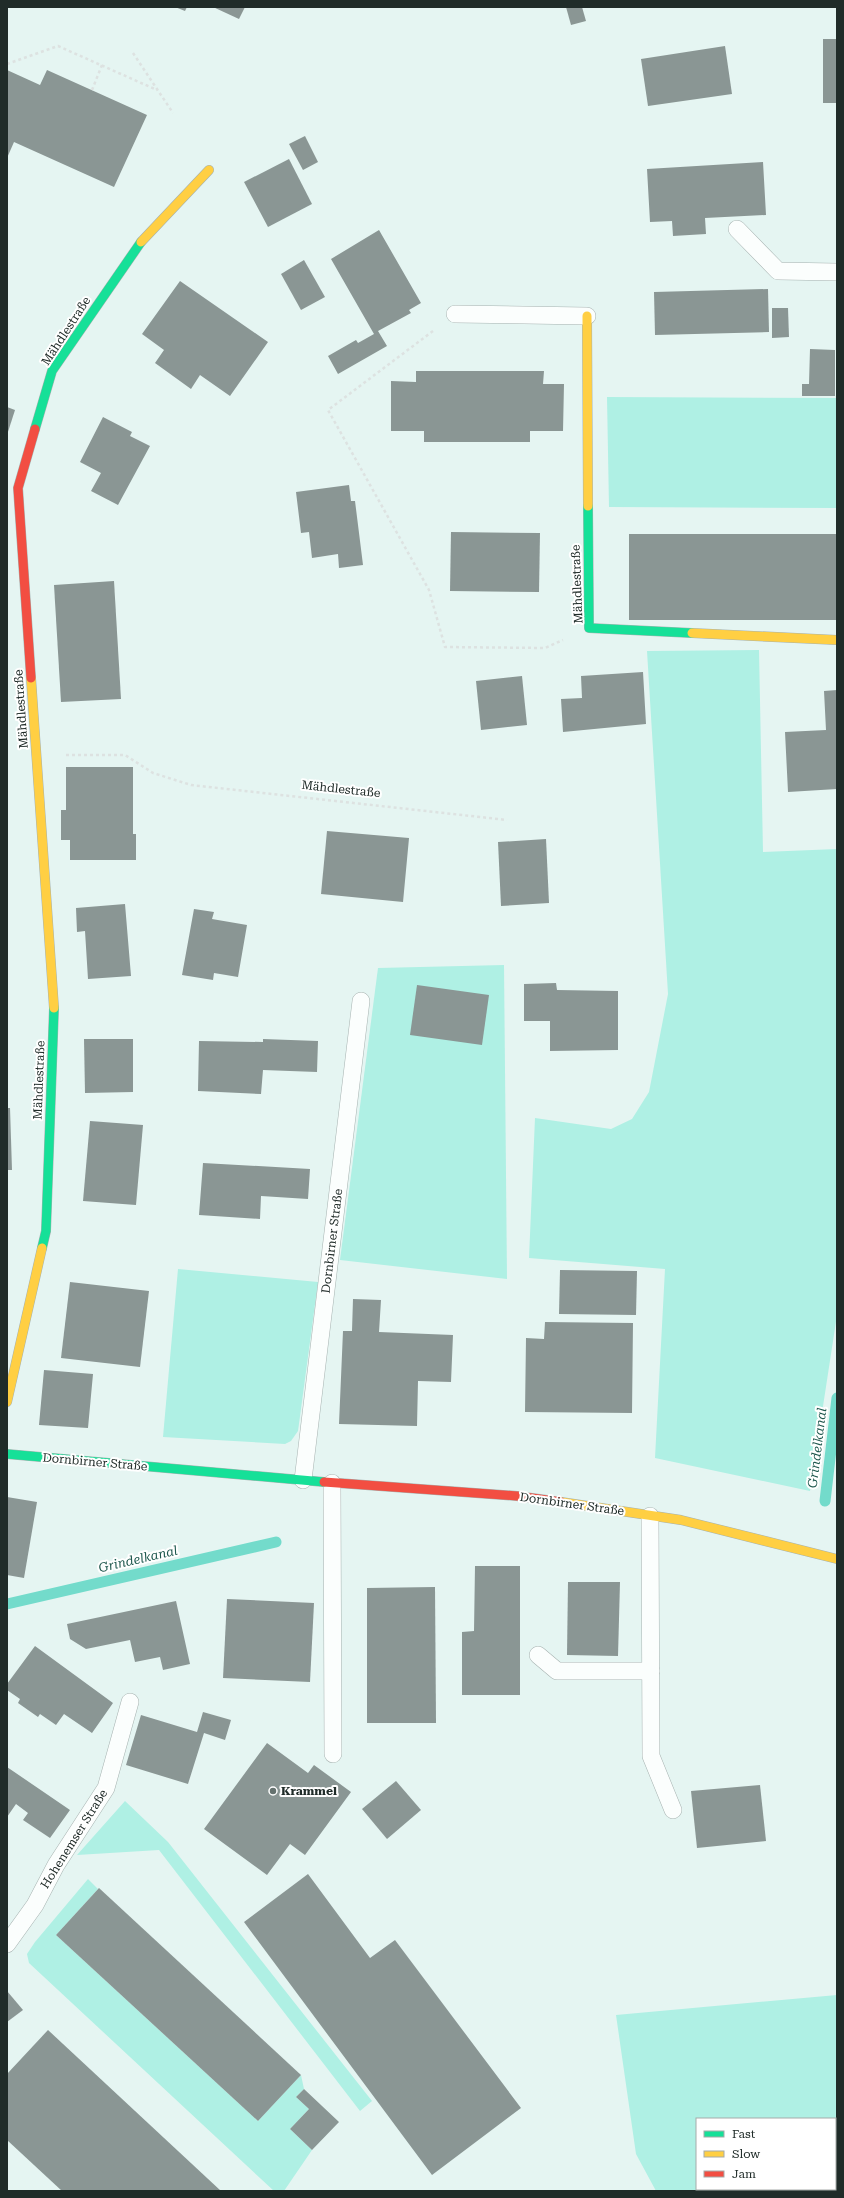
<svg xmlns="http://www.w3.org/2000/svg" width="844" height="2198" font-family="'Roboto Serif',serif">
<style>
.green{fill:#aff0e4;fill-rule:evenodd}
.lines{fill:none;stroke-linecap:round;stroke-linejoin:round}
.stream{stroke:#73dbcb;stroke-width:11}
.building{fill:#8a9694}
.lane-casing{stroke:#a6b2b0;stroke-width:18}
.fast-casing{stroke:#a6b2b0;stroke-width:10}
.slow-casing{stroke:#a6b2b0;stroke-width:10}
.jam-casing{stroke:#a6b2b0;stroke-width:10}
.path{stroke:#dde2e1;stroke-width:2.5;stroke-dasharray:3 3;stroke-linecap:butt}
.lane{stroke:#fbfefd;stroke-width:17}
.fast{stroke:#16e098;stroke-width:9}
.slow{stroke:#ffcf43;stroke-width:9}
.jam{stroke:#f24e42;stroke-width:9}
.poi-dot{fill:#65726f;stroke:#fff;stroke-width:1.5}
.labels{text-anchor:middle;dominant-baseline:central;stroke-width:4;stroke-linejoin:round;paint-order:stroke}
.street-label{font-size:12px;fill:#202c29;stroke:#fff}
.poi-label{font-size:12px;font-weight:bold;fill:#202c29;stroke:#fff;text-anchor:start}
.water-label{font-size:13px;font-style:italic;fill:#1f584e;stroke:#fff}
</style>
<rect width="100%" height="100%" fill="#e5f5f2"/>
<g class="green">
<path d="M607,397L837,398V508L609,507Z"/>
<path d="M759,650L763,852L837,849V1315L810,1491L655,1458L665,1269L529,1258L535,1118L611,1129L632,1119L649,1092L668,994L647,651Z"/>
<path d="M504,965L507,1279L340,1260L378,968Z"/>
<path d="M178,1269L318,1282L298,1431L291,1441L285,1444L163,1437Z"/>
<path d="M125,1801L168,1842L372,2101L360,2111L159,1850L77,1855Z"/>
<path d="M88,1879L98,1889L56,1935L258,2121L301,2075L304,2089L296,2097L309,2109L290,2129L312,2150L284,2191H274L29,1963L27,1954L35,1942Z"/>
<path d="M837,1995V2191H656L636,2154L616,2015ZM697,2119H835V2189H697Z"/>
</g>
<g class="lines">
<g class="stream">
<path d="M825,1501L837,1398"/>
<path d="M7,1604L276,1542"/>
</g>
</g>
<g class="building">
<path d="M175,7H187L185,11Z"/>
<path d="M213,7H245L239,19Z"/>
<path d="M566,7H582L586,21L571,25Z"/>
<rect x="823" y="39" width="14" height="64"/>
<path d="M725,46L732,94L648,106L641,59Z"/>
<path d="M7,70L40,85L47,70L147,115L114,187L14,142L7,158Z"/>
<path d="M305,136L318,162L303,170L289,144Z"/>
<path d="M289,159L312,204L268,227L244,182Z"/>
<path d="M763,162L766,215L705,218L706,234L673,236L672,221L650,222L647,169Z"/>
<path d="M379,230L421,303L409,310L411,313L378,331L387,346L338,374L328,356L356,340L358,343L374,334L331,259Z"/>
<path d="M304,260L325,297L301,310L281,274Z"/>
<path d="M180,281L268,342L230,396L200,375L191,389L155,363L164,350L142,334Z"/>
<path d="M768,289L769,332L655,335L654,292Z"/>
<path d="M772,308H788L789,337L772,338Z"/>
<path d="M810,349L835,350V396H802V384H809Z"/>
<path d="M416,371H544L543,384H564L563,431H530V442H424V431H391V381L416,382Z"/>
<path d="M7,407L15,410L7,435Z"/>
<path d="M103,417L132,432L130,436L150,446L118,505L91,491L101,473L80,462Z"/>
<path d="M349,485L351,501H355L363,565L339,568L338,554L312,558L309,532L301,533L296,492Z"/>
<path d="M451,532L540,533L539,592L450,591Z"/>
<rect x="629" y="534" width="208" height="86"/>
<path d="M114,581L121,699L61,702L54,585Z"/>
<path d="M643,672L646,724L563,732L561,699L582,698L581,676Z"/>
<path d="M522,676L527,725L481,730L476,681Z"/>
<path d="M837,690V789L788,792L785,732L826,730L824,691Z"/>
<path d="M66,767H133V834H136V860H70V840H61V810H66Z"/>
<path d="M327,831L409,838L403,902L321,894Z"/>
<path d="M546,839L549,903L501,906L498,842Z"/>
<path d="M125,904L131,976L88,979L85,931L77,932L76,908Z"/>
<path d="M194,909L214,912L212,919L247,925L238,977L214,973L213,980L182,975Z"/>
<path d="M556,983L557,990L618,991V1050L550,1051V1021H524V984Z"/>
<path d="M417,985L489,995L482,1045L410,1035Z"/>
<path d="M84,1039H133V1092L85,1093Z"/>
<path d="M263,1039L318,1041L317,1072L263,1070L261,1094L198,1091L199,1041L263,1042Z"/>
<path d="M7,1108H10L12,1170H7Z"/>
<path d="M90,1121L143,1125L136,1205L83,1201Z"/>
<path d="M203,1163L310,1169L308,1199L261,1196L260,1219L199,1215Z"/>
<path d="M560,1270L637,1271L636,1315L559,1314Z"/>
<path d="M70,1282L149,1291L140,1367L61,1358Z"/>
<path d="M353,1299L381,1300L379,1332L453,1335L451,1382L418,1381L417,1426L339,1424L343,1331H352Z"/>
<path d="M545,1322L633,1323L632,1413L525,1412L526,1338L544,1339Z"/>
<path d="M44,1370L93,1374L88,1428L39,1425Z"/>
<path d="M7,1497L37,1502L24,1578L7,1575Z"/>
<path d="M475,1566H520V1695H462V1632L474,1631Z"/>
<path d="M568,1582H620L618,1656L567,1655Z"/>
<path d="M435,1587L436,1723H367V1588Z"/>
<path d="M227,1599L314,1603L310,1682L223,1678Z"/>
<path d="M176,1601L190,1664L163,1670L160,1657L135,1662L130,1640L86,1649L70,1639L67,1624Z"/>
<path d="M35,1646L113,1703L92,1733L64,1714L56,1725L40,1714L38,1717L18,1703L20,1699L7,1690V1684Z"/>
<path d="M203,1712L231,1720L225,1740L204,1733L188,1784L126,1765L141,1715L197,1732Z"/>
<path d="M267,1743L308,1773L314,1765L351,1792L305,1855L290,1844L267,1875L204,1829Z"/>
<path d="M7,1767L70,1810L50,1838L23,1820L28,1813L16,1804L7,1817Z"/>
<path d="M396,1781L421,1810L387,1839L362,1809Z"/>
<path d="M760,1785L766,1841L697,1848L691,1791Z"/>
<path d="M308,1874L370,1958L395,1940L521,2108L432,2175L244,1922Z"/>
<path d="M99,1888L301,2075L258,2121L56,1935Z"/>
<path d="M7,1991L23,2010L7,2022Z"/>
<path d="M48,2030L221,2191H62L7,2140V2074Z"/>
<path d="M304,2089L339,2122L312,2150L290,2129L309,2109L296,2097Z"/>
</g>
<g class="lines">
<defs>
<g id="lane">
<path d="M737,229L778,271L837,272"/>
<path d="M455,314L587,316"/>
<path d="M303,1480L361,1001"/>
<path d="M332,1483L333,1754"/>
<path d="M650,1516L651,1756L673,1810"/>
<path d="M538,1655L557,1671H651"/>
<path d="M7,1944L35,1905L56,1865L106,1788L130,1702"/>
</g>
<g id="fast">
<path d="M35,429L52,371L141,242"/>
<path d="M588,506L589,628L692,633"/>
<path d="M42,1248L46,1231L54,1008"/>
<path d="M7,1454L324,1482"/>
</g>
<g id="slow">
<path d="M141,242L209,170"/>
<path d="M587,316L588,506"/>
<path d="M692,633L837,640"/>
<path d="M31,678L54,1008"/>
<path d="M7,1402L42,1248"/>
<path d="M561,1502L681,1520L837,1559"/>
</g>
<g id="jam">
<path d="M31,678L18,488L35,429"/>
<path d="M324,1482L517,1496L561,1502"/>
</g>
</defs>
<use href="#lane" class="lane-casing"/>
<use href="#fast" class="fast-casing"/>
<use href="#slow" class="slow-casing"/>
<use href="#jam" class="jam-casing"/>
<g class="path">
<path d="M133,53L173,113"/>
<path d="M7,64L58,46L157,90"/>
<path d="M92,90L102,65"/>
<path d="M433,331L328,410L429,590L445,647L545,648L563,640"/>
<path d="M66,755H125L153,773L191,785L507,820"/>
</g>
<use href="#lane" class="lane"/>
<use href="#fast" class="fast"/>
<use href="#slow" class="slow"/>
<use href="#jam" class="jam"/>
</g>
<circle class="poi-dot" cx="273" cy="1791" r="4"/>
<g class="labels">
<g class="street-label">
<text transform="translate(66 331) rotate(-57)">Mähdlestraße</text>
<text transform="translate(577 584) rotate(-92)">Mähdlestraße</text>
<text transform="translate(21 709) rotate(-94)">Mähdlestraße</text>
<text transform="translate(341 789) rotate(6)">Mähdlestraße</text>
<text transform="translate(39 1080) rotate(-88)">Mähdlestraße</text>
<text transform="translate(332 1241) rotate(-83)">Dornbirner Straße</text>
<text transform="translate(95 1462) rotate(5)">Dornbirner Straße</text>
<text transform="translate(572 1504) rotate(8)">Dornbirner Straße</text>
<text transform="translate(74 1839) rotate(-58)">Hohenemser Straße</text>
</g>
<g class="poi-label">
<text x="281" y="1791">Krammel</text>
</g>
<g class="water-label">
<text transform="translate(817 1448) rotate(-83)">Grindelkanal</text>
<text transform="translate(138 1559) rotate(-13)">Grindelkanal</text>
</g>
</g>
<rect width="844" height="2198" fill="none" stroke="#202c29" stroke-width="16"/>
<rect x="696" y="2118" width="140" height="72" fill="#ffffff" stroke="#a6aba9"/>
<rect x="704" y="2131" width="20" height="6" fill="#16e098" stroke="#a6aba9"/>
<text x="732" y="2138" font-size="12" fill="#202c29">Fast</text>
<rect x="704" y="2151" width="20" height="6" fill="#ffcf43" stroke="#a6aba9"/>
<text x="732" y="2158" font-size="12" fill="#202c29">Slow</text>
<rect x="704" y="2171" width="20" height="6" fill="#f24e42" stroke="#a6aba9"/>
<text x="732" y="2178" font-size="12" fill="#202c29">Jam</text>
</svg>
